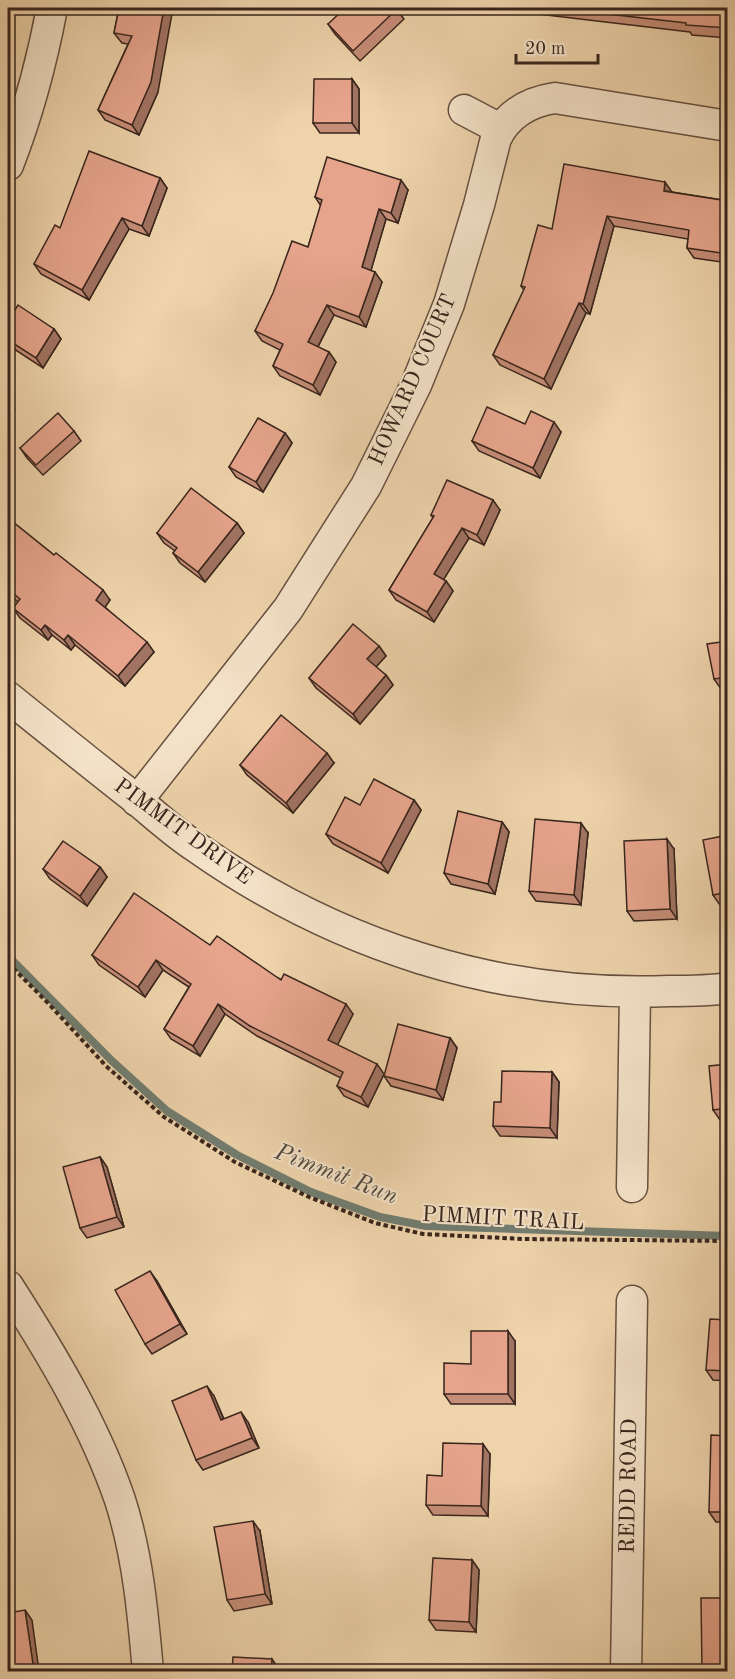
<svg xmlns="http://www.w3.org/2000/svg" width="735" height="1679" font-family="'Old Standard TT',serif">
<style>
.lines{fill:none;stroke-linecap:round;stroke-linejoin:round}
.stream{stroke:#727d70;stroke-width:8}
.minor-casing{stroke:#665040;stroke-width:33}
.path{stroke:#38251c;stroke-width:4;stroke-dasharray:4.5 3;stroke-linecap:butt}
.minor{stroke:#f4e2c8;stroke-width:30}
.wall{fill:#c68d78;stroke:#38251c;stroke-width:1.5}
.shaded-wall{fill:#a17362;stroke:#38251c;stroke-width:1.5}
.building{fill:#e6a48c;stroke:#38251c;stroke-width:1.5}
.labels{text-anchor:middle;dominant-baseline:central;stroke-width:4.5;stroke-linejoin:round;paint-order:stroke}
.street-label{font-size:22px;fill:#38251c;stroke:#f4e2c8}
.water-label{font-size:24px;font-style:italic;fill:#504a3f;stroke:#f4e2c8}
</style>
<rect width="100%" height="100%" fill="#eed3ab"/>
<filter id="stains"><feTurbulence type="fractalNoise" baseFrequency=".00333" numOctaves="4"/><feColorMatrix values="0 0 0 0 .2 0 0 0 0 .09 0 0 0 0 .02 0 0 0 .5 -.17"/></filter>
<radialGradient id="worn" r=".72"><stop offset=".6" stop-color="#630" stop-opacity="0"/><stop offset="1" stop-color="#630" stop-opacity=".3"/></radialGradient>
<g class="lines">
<path class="stream" d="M8,956L112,1061L167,1111L237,1155L311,1192L380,1217L426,1226L728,1236"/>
<defs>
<g id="minor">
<path d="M464,110L500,129"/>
<path d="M8,165C28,114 42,61 52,8"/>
<path d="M8,697C49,730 90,763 132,796C153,813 173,832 196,847C335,945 498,998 669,991C688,991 708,991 728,988"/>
<path d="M137,801L288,609L366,486L416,385L449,304L479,205L496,138C508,114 528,102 555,98L728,126"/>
<path d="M632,1187L635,993"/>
<path d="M8,1286C51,1353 94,1424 120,1500C138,1556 143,1614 148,1672"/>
<path d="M626,1672L632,1301"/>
</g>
</defs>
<use href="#minor" class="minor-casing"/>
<path class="path" d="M8,963L48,1003L106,1066L164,1117L235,1162L309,1197L375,1223L423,1234L524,1239L728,1241"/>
<use href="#minor" class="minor"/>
</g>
<g class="wall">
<path d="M119,8L158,92L139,135L105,120L98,110L128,44L122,43L114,33Z"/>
<path d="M395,8L404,19L360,61L335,34L328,24Z"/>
<path d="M486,8H728V38L692,35L690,32Z"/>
<path d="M352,79L359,89V133H320L313,123Z"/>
<path d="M160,178L167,188L149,236L129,229L89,300L41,274L34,264L60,228Z"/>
<path d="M408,190L398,223L386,219L371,270L382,282L366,327L334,315L318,347L329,352L336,362L320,395L280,376L273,366L280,350L262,341L255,331L308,247L321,206L315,197Z"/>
<path d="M672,192L728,201V263L694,258L687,248L688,239L614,226L590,314L586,313L551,389L500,365L493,355L524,290L521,286L552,229Z"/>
<path d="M8,321L54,329L61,339L43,368L8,345Z"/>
<path d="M525,424L561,432L540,478L479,451L472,441Z"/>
<path d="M74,431L81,441L43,475L27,458L20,448Z"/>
<path d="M285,433L292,443L263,492L236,477L229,467Z"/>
<path d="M500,510L484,545L469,538L443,580L446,581L453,591L434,622L396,600L389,590L433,518L431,515Z"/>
<path d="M8,518L110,600L105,607L154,652L125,686L75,645L71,650L52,635L48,640L20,618L13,608L18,602L8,593Z"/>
<path d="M237,523L244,533L205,582L180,563L173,553L175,551L164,543L157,533Z"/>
<path d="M728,641V688L721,689L714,679Z"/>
<path d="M379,646L386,656L376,667L386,675L393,685L360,724L316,688L309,678Z"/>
<path d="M334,763L293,813L247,775L240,765Z"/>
<path d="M414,800L421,810L388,873L333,844L326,834Z"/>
<path d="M502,822L509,832L495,894L451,884L444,873Z"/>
<path d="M588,833L581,905L536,901L529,891Z"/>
<path d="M728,835V904L720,905L713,895Z"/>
<path d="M674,849L677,919L634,921L627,911Z"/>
<path d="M100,867L107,877L87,906L50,879L43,869Z"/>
<path d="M210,945L353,1014L337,1045L384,1074L368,1107L344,1096L337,1086L341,1078L257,1036L225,1014L200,1056L171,1039L164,1029L189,987L163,970L145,997L99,965L92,955Z"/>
<path d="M450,1038L457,1048L443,1100L391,1086L384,1076Z"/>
<path d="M728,1064V1119L720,1120L713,1110Z"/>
<path d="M552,1072L559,1082L557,1138L500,1136L493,1126L501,1102Z"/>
<path d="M100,1157L107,1167L124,1227L87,1238L80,1228Z"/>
<path d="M157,1281L187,1334L152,1354L145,1344Z"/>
<path d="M728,1320V1381L713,1380L706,1370Z"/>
<path d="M515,1341V1404H451L444,1394L471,1364Z"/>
<path d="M214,1396L224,1419L248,1422L259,1448L203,1470L196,1460Z"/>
<path d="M728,1436V1522H716L709,1512Z"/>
<path d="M490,1454L488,1516L433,1515L426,1505L442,1476Z"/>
<path d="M260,1531L272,1604L234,1611L227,1600Z"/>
<path d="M472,1560L479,1570L476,1632L436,1630L429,1620Z"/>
</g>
<g class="shaded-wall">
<path d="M164,8H173L158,92L139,135L132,125Z"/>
<path d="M352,79L359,89V133L352,123Z"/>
<path d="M160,178L167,188L149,236L142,226Z"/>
<path d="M401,180L408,190L398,223L391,213Z"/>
<path d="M665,182L672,192L664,191Z"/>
<path d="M379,209L386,219L369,277L362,267Z"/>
<path d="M607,216L614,226L590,314L583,304Z"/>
<path d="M122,218L129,229L89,300L82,290Z"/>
<path d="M375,272L382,282L366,327L359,317Z"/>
<path d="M579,303L586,313L551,389L544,379Z"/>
<path d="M327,305L334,315L315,352L308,342Z"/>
<path d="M54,329L61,339L43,368L36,358Z"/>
<path d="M329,352L336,362L320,395L313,385Z"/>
<path d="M8,400L15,410L8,419Z"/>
<path d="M554,422L561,432L540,478L533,468Z"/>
<path d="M285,433L292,443L263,492L256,482Z"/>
<path d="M493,500L500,510L484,545L477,535Z"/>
<path d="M237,523L244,533L205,582L198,572Z"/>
<path d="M462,528L469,538L441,584L434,574Z"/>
<path d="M446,581L453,591L434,622L427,612Z"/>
<path d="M103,590L110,600L103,610L96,600Z"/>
<path d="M45,625L52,635L48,640L41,630Z"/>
<path d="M68,635L75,645L71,650L64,640Z"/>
<path d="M147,642L154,652L125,686L118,676Z"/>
<path d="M379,646L386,656L374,669L367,659Z"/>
<path d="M386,675L393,685L360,724L353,714Z"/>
<path d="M327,753L334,763L293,813L286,803Z"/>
<path d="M414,800L421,810L388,873L381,863Z"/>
<path d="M502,822L509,832L495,894L488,884Z"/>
<path d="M581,823L588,833L581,905L574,895Z"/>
<path d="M667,839L674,849L677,919L670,909Z"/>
<path d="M100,867L107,877L87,906L80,896Z"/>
<path d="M156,960L163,970L145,997L138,987Z"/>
<path d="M218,1004L225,1014L200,1056L193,1046Z"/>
<path d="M346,1004L353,1014L335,1050L328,1040Z"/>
<path d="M450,1038L457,1048L443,1100L436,1090Z"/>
<path d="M377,1064L384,1074L368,1107L361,1097Z"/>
<path d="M552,1072L559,1082L557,1138L550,1128Z"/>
<path d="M100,1157L107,1167L124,1227L117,1217Z"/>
<path d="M150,1271L157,1281L187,1334L180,1324Z"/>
<path d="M508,1331L515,1341V1404L508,1394Z"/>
<path d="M207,1386L214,1396L228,1430L221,1420Z"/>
<path d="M241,1412L248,1422L259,1448L252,1438Z"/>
<path d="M483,1444L490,1454L488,1516L481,1506Z"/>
<path d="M253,1521L260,1531L272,1604L265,1594Z"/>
<path d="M472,1560L479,1570L476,1632L469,1622Z"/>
<path d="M25,1610L32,1620L39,1671H34Z"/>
<path d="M272,1659L279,1669V1671H271Z"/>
</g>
<g class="building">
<path d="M119,8H164L151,82L132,125L98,110L132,36L114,33Z"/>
<path d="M345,8H395L397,9L353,51L328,24Z"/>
<path d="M555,8H728V28L686,25V23Z"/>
<path d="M314,79H352V123H313Z"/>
<path d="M89,151L160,178L142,226L122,218L82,290L34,264L55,225L60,228Z"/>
<path d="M327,157L401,180L391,213L379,209L362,267L375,272L359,317L327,305L308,342L329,352L313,385L273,366L283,344L255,331L273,293L292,241L308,247L322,200L315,197Z"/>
<path d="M564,164L665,182L664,191L728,201V254L687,248L689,230L607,216L583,304L579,303L544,379L493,355L525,287L521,286L538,225L552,229Z"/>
<path d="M18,305L54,329L36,358L8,340V321Z"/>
<path d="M726,314H728V341H725Z"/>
<path d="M487,407L525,424L531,411L554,422L533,468L472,441Z"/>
<path d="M58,413L74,431L36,465L20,448Z"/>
<path d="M258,418L285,433L256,482L229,467Z"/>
<path d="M447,480L493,500L477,535L462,528L434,574L446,581L427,612L389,590L434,516L431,515Z"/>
<path d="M191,488L237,523L198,572L173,553L177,548L157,533Z"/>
<path d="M8,518L54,555L56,553L103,590L96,600L147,642L118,676L68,635L64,640L45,625L41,630L13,608L20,599L8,589Z"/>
<path d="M353,624L379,646L367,659L386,675L353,714L309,678Z"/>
<path d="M728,641V677L714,679L707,644Z"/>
<path d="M281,715L327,753L286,803L240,765Z"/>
<path d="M374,779L414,800L381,863L326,834L345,797L360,805Z"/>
<path d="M458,811L502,822L488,884L444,873Z"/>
<path d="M535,819L581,823L574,895L529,891Z"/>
<path d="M728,835V892L713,895L703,840Z"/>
<path d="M667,839L670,909L627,911L624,841Z"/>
<path d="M63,841L100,867L80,896L43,869Z"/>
<path d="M134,893L210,945L217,936L281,980L284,974L346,1004L328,1040L377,1064L361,1097L337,1086L343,1072L250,1026L218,1004L193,1046L164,1029L191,984L156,960L138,987L92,955Z"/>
<path d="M398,1024L450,1038L436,1090L384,1076Z"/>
<path d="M728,1064V1108L713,1110L709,1066Z"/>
<path d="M502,1071L552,1072L550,1128L493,1126L494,1102H501Z"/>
<path d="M100,1157L117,1217L80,1228L63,1167Z"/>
<path d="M150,1271L180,1324L145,1344L115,1290Z"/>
<path d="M710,1319L728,1320V1371L706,1370Z"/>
<path d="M471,1331H508V1394H444V1363L471,1364Z"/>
<path d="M207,1386L221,1420L241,1412L252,1438L196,1460L172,1401Z"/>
<path d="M711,1435L728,1436V1512H709Z"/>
<path d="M443,1443L483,1444L481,1506L426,1505L427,1475L442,1476Z"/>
<path d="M253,1521L265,1594L227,1600L214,1527Z"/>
<path d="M433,1558L472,1560L469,1622L429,1620Z"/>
<path d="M701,1598H728V1671H702Z"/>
<path d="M25,1610L34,1671H8V1613Z"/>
<path d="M233,1657L272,1659L271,1671H232Z"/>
<path d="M428,1670L444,1671H428Z"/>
</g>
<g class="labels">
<g class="street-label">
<text transform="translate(413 380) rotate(-66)">HOWARD COURT</text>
<text transform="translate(183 832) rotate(36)">PIMMIT DRIVE</text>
<text transform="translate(503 1219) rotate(3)">PIMMIT TRAIL</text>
<text transform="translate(629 1486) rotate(-89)">REDD ROAD</text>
</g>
<g class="water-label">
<text transform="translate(336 1175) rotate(21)">Pimmit Run</text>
</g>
</g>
<rect width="735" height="1679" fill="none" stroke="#eed3ab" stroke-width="30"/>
<rect x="9" y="9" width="717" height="1661" fill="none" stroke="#38251c" stroke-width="3"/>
<rect x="15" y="15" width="705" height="1649" fill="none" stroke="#38251c" stroke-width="1.5"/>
<path d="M516 54v9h82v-9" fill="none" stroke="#38251c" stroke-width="3"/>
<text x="525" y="54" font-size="18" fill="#38251c" stroke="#f4e2c8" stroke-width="4.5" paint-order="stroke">20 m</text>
<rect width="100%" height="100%" filter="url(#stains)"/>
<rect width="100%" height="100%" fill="url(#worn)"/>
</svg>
